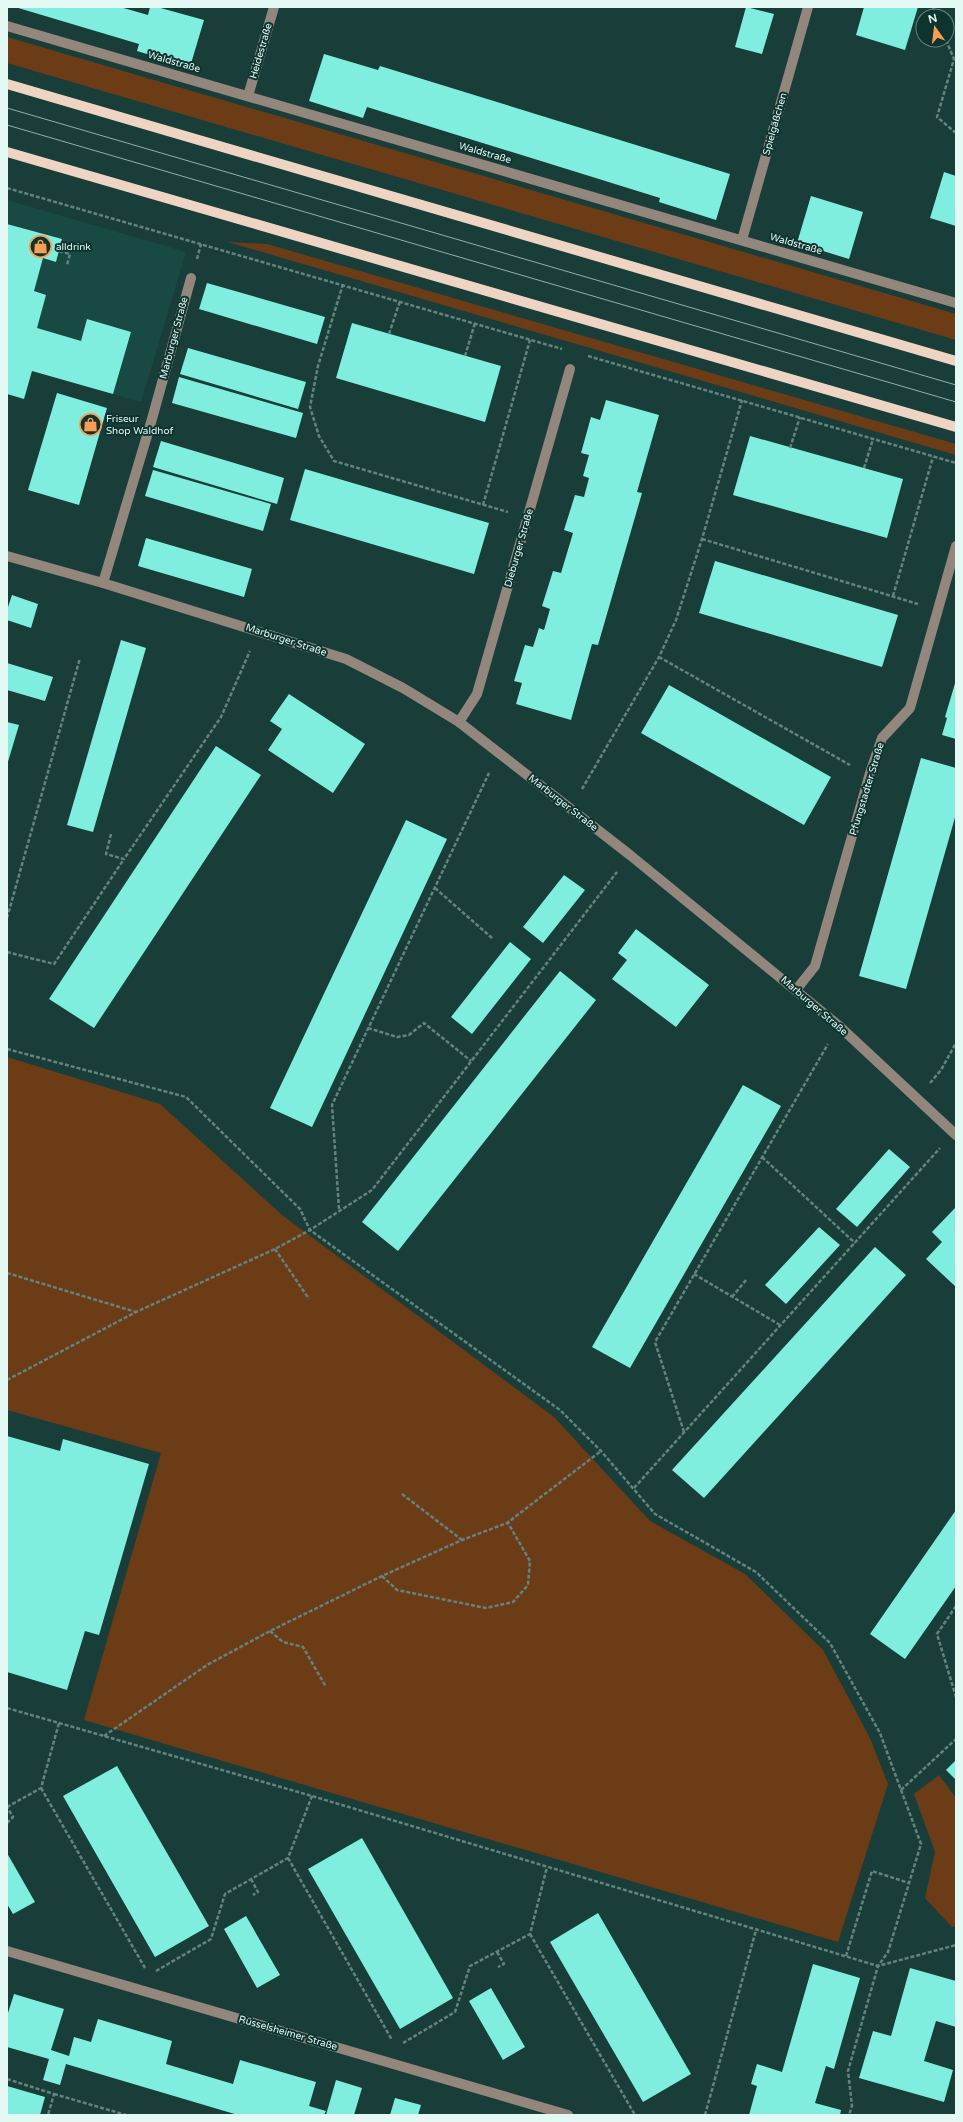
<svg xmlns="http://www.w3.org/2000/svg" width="963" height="2122" font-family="'Varela Round',sans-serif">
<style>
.built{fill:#184943}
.green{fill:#6c3c17}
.building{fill:#7feede}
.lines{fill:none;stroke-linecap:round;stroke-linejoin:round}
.path{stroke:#64837e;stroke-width:2.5;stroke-dasharray:4 2;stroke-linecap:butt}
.minor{stroke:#92867d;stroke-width:10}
.major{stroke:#eed4c3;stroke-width:10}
.tram{stroke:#94aeaa;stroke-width:1}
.labels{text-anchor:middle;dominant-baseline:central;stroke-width:4;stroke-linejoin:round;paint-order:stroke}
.street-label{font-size:10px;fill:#e4f8f4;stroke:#0e342f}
.poi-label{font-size:10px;fill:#e4f8f4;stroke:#0e342f;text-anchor:start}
</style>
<rect width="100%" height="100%" fill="#193e39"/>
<path class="built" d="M7,200L186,252L141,402L7,364Z"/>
<g class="green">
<path d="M7,37L956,314V340L7,63Z"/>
<path d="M228,242L267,244L956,444V455Z"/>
<path d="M7,1057L160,1104L282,1215L554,1417L650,1521L745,1574L823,1650L870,1738L888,1784L838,1942L84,1720L161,1453L7,1410Z"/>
<path d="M939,1775L956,1798V1926L952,1927L925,1898L935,1852L914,1794Z"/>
</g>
<g class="building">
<path d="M15,7H120L148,15L150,7H157L204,20L190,67L137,51L139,44Z"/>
<path d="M746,7L774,14L762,54L735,47Z"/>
<path d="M864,7H918L905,50L856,35Z"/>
<path d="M324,54L378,70L380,66L730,174L716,220L659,202L660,198L367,107L363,118L309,101Z"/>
<path d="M944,172L956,176V226L930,218Z"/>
<path d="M811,196L863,212L849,259L797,243Z"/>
<path d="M7,224L62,239L56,262L43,258L34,291L46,295L37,328L81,341L87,319L131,332L113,394L32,371L24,399L7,394Z"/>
<path d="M207,283L325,317L317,344L199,309Z"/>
<path d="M352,323L501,366L485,422L336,378Z"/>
<path d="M188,348L306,382L298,409L180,374Z"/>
<path d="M179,377L303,413L296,438L172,403Z"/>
<path d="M57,393L107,408L79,505L28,490Z"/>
<path d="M606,400L659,415L637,492L642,493L598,645L592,644L571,720L516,704L522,683L514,681L525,645L533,647L539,628L544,630L550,609L542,606L553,571L561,573L573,533L564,530L575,495L584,497L589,478L583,476L589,455L581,453L591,417L600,420Z"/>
<path d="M750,436L903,479L887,538L733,495Z"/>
<path d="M161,441L284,478L277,504L153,467Z"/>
<path d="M305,469L489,523L474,574L290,520Z"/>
<path d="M153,470L271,504L263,531L145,496Z"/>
<path d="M146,538L252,569L244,597L138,566Z"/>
<path d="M715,561L898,615L882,667L699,613Z"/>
<path d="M12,595L38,604L31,628L7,620V610Z"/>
<path d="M121,640L146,648L93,832L67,825Z"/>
<path d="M7,663L53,677L45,701L7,690Z"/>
<path d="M956,680V739L942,735L947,718L945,717Z"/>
<path d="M669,685L831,777L804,825L641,733Z"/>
<path d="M289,694L365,744L333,793L268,750L282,729L270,721Z"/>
<path d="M7,722L19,725L7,765Z"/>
<path d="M216,746L261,775L94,1028L49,999Z"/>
<path d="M921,758L956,768V814L906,989L859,976Z"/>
<path d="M406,820L447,839L312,1127L270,1108Z"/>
<path d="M564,875L585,890L543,943L523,927Z"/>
<path d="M636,929L709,985L676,1027L612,979L627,960L618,953Z"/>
<path d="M510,942L531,959L472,1034L451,1017Z"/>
<path d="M560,971L596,1000L398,1251L362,1222Z"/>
<path d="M743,1085L781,1106L630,1368L592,1347Z"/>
<path d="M889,1149L910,1167L857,1227L836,1209Z"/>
<path d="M955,1208L956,1209V1287L926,1259L942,1242L932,1232Z"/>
<path d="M819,1227L840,1245L786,1304L765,1285Z"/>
<path d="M875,1247L906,1275L704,1498L672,1470Z"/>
<path d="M7,1436L60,1451L63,1439L149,1464L99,1635L85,1631L67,1690L7,1672Z"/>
<path d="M956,1510V1586L905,1659L870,1634Z"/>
<path d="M956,1760V1780L946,1770Z"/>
<path d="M117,1766L209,1926L155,1957L63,1796Z"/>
<path d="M362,1838L453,1998L400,2029L308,1869Z"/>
<path d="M7,1853L35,1902L13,1914L7,1904Z"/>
<path d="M598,1913L691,2074L643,2102L550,1942Z"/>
<path d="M246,1916L280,1975L257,1988L224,1929Z"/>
<path d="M813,1964L860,1978L834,2069L826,2066L815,2103L841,2110L840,2115H749L757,2086L751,2084L757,2064L782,2072Z"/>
<path d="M910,1968L956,1981V2027L936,2021L924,2061L953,2070L944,2102L859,2078L873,2031L891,2036Z"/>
<path d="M491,1988L525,2047L503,2060L469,2001Z"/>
<path d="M14,1994L64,2009L51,2050L69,2056L74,2037L91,2042L98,2019L172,2041L166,2064L233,2084L240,2060L316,2082L309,2106L326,2111L324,2115H238L66,2064L60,2085L43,2080L49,2059L7,2047V2016Z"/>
<path d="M336,2080L362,2088L354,2115H326Z"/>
<path d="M7,2086L45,2097L40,2115H7Z"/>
<path d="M395,2098L421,2105L418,2115H390Z"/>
</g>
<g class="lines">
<g class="path">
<path d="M933,7L936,16"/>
<path d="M946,40L954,59L937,117L956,133"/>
<path d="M7,188L562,349"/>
<path d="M59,251L70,254L67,265"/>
<path d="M197,259L201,244"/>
<path d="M343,284L318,366L310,407L319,436L334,461L508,512"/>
<path d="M389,334L400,301"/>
<path d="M465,356L475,323"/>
<path d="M588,356L956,463"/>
<path d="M790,448L800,417"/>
<path d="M864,468L873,439"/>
<path d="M483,505L530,340"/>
<path d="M702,539L918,604"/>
<path d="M893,596L933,457"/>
<path d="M659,657L850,765"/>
<path d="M582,789L659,657L676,620L702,539L742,400"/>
<path d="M111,834L106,854L124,859L221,717L250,651"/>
<path d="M435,888L492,938"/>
<path d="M7,918L80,658"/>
<path d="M7,952L54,964L124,859"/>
<path d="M368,1028L397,1037L409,1035L424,1023L471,1061"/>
<path d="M7,1049L186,1097L300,1209L310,1230L560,1410L601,1451L655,1514L756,1572L830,1643L880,1733L921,1844L888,1952L878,1966L848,2071L852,2106L849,2115"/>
<path d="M930,1083L941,1070L956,1043"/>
<path d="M762,1157L855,1243"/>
<path d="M339,1209L332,1105L489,773"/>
<path d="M275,1249L309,1299"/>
<path d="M7,1273L136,1312"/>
<path d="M694,1274L780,1325"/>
<path d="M732,1297L746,1280"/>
<path d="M7,1380L136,1312L275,1249L310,1230L372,1190L617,872"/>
<path d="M684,1432L655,1342L828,1044"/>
<path d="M634,1488L940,1148"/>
<path d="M402,1494L462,1540"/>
<path d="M382,1576L397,1590L486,1608L513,1602L528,1585L530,1561L508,1523"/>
<path d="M956,1606L937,1634L956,1697"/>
<path d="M270,1631L283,1642L303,1647L326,1687"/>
<path d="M7,1708L312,1796L878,1966L956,1945"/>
<path d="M104,1736L207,1665L270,1631L382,1576L462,1540L507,1523L601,1451"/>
<path d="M41,1788L145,1968"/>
<path d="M901,1790L956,1739"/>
<path d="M7,1807L41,1788L59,1723"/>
<path d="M7,1823L13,1817L7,1807"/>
<path d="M288,1858L392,2040"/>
<path d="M251,1879L258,1892L253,1895"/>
<path d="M530,1934L635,2115"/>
<path d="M497,1952L504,1964L498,1967"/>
<path d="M846,1956L872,1871L909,1883"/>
<path d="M156,1971L211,1939L225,1894L288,1858L312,1796"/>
<path d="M403,2043L455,2012L470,1966L530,1934L547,1867"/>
<path d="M7,2079L54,2094L48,2115"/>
<path d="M54,2094L126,2115"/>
<path d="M705,2115L756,1930"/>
</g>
<g class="minor">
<path d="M7,26L956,303"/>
<path d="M248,96L274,7"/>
<path d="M742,240L808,7"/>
<path d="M7,556L103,583L346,659L403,688L459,722L630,855L838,1025L956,1135"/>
<path d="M103,583L152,419L191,278"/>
<path d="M459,722L477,694L570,369"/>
<path d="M796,990L815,966L870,773L882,738L910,708L956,546"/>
<path d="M7,1951L568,2115"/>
</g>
<g class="major">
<path d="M7,84L956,361"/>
<path d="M7,152L956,427"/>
</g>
<g class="tram">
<path d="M7,108L956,385"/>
<path d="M7,125L956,402"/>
</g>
</g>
<defs>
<symbol id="shop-ring" viewBox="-11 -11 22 22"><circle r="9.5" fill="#0e342f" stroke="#fd9c55" stroke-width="1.5"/><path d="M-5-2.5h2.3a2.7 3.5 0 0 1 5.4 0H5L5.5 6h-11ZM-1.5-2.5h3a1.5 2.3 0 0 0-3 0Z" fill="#fd9c55"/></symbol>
</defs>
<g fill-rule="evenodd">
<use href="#shop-ring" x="28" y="234" width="25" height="25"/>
<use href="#shop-ring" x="78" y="412" width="25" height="25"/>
</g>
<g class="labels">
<g class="street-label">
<text transform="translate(261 51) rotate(-74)">Heidestraße</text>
<text transform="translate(174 62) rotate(16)">Waldstraße</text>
<text transform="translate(775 124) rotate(-74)">Spielgäßchen</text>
<text transform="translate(485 153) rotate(16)">Waldstraße</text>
<text transform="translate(796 244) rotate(16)">Waldstraße</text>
<text transform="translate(174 338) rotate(-75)">Marburger Straße</text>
<text transform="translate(519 548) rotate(-74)">Dieburger Straße</text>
<text transform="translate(286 640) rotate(18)">Marburger Straße</text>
<text transform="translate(867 789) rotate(-73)">Pfungstadter Straße</text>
<text transform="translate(563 803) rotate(38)">Marburger Straße</text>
<text transform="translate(814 1006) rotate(41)">Marburger Straße</text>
<text transform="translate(288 2033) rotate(16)">Rüsselsheimer Straße</text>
</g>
<g class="poi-label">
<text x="56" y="247">alldrink</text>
<text x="106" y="419">Friseur<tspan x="106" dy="12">Shop Waldhof</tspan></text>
</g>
</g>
<rect width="963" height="2122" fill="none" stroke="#e4f8f4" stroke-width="16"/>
<g transform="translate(935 28) rotate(346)"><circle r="19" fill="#0e342f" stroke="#64827e"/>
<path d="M0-3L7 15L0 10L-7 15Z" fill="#fd9c55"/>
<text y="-6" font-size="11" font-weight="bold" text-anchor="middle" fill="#e4f8f4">N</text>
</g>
</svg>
